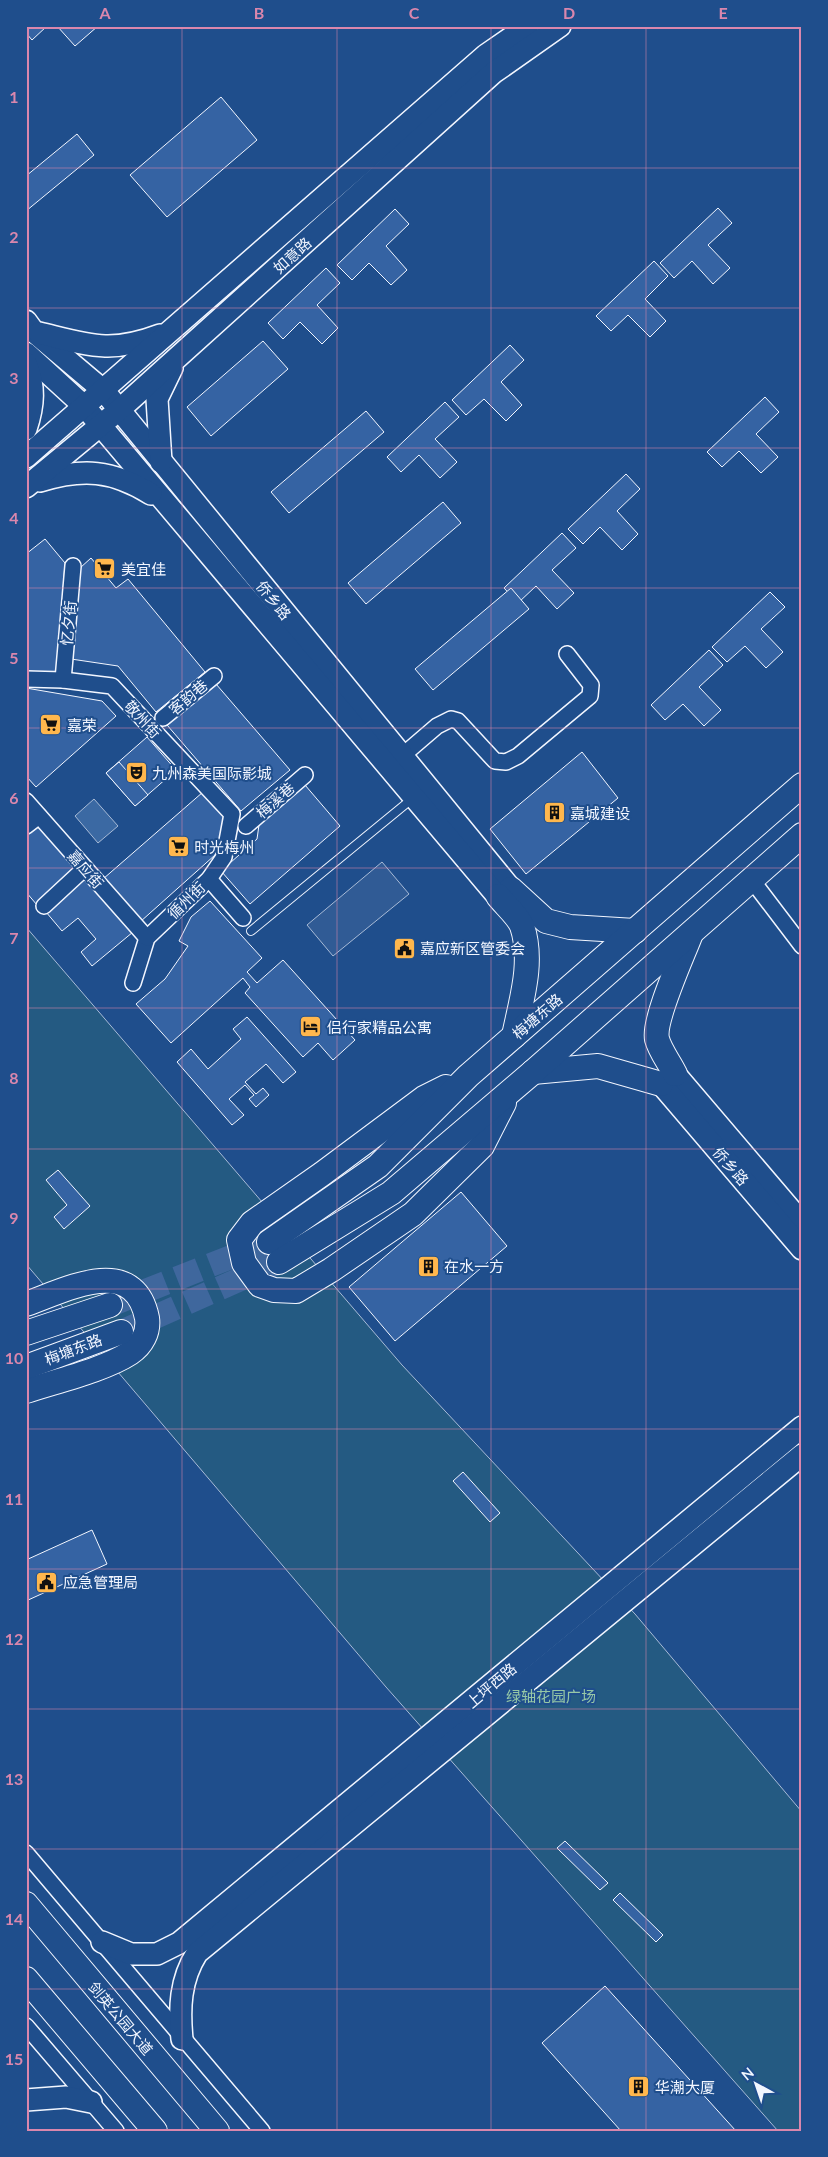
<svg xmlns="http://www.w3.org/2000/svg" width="828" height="2157" font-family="Lato,'Noto Sans SC',sans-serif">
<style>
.green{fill:#245a82;stroke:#a8bbd7}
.parking{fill:#305b95;stroke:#a8bbd7}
.water{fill:#3b69a3;stroke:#a8bbd7}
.building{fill:#3563a3;stroke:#f2f6ff}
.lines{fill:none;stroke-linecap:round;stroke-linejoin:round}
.primary-tunnel{stroke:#3f679d;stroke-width:24;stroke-dasharray:24 12;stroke-linecap:butt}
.lane-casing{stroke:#f2f6ff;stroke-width:10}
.street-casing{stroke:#f2f6ff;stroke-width:18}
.secondary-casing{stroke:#f2f6ff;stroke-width:24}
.primary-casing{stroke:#f2f6ff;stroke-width:26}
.lane{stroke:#1f4e8c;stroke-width:8}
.street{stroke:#1f4e8c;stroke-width:15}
.secondary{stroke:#1f4e8c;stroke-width:21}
.primary{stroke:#1f4e8c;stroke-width:24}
.grid{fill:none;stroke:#da87ad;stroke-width:1;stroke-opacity:0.55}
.labels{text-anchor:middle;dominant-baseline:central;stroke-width:4;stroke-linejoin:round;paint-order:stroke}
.street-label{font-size:15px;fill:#f2f6ff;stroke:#1f4e8c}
.poi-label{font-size:15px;fill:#f2f6ff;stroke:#1f4e8c;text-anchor:start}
.park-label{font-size:15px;fill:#97c8a6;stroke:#1f4e8c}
.neatline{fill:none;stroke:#da87ad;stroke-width:2}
.grid-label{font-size:16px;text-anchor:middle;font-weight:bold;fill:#da87ad}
</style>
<rect width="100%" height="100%" fill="#1f4e8c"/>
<path class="green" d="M26,927L402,1365L635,1614L802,1812V2131H778L386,1687L26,1264Z"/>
<path class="parking" d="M382,862L409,894L333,956L307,925Z"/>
<path class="water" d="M94,799L118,826L98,843L75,816Z"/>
<g class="building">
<path d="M26,26H47L32,40L26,33Z"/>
<path d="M57,26H98L75,46Z"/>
<path d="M221,97L257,140L167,217L130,175Z"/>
<path d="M77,134L94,155L26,211V176Z"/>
<path d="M718,208L732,223L708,245L730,268L713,284L692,261L674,278L660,263Z"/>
<path d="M395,209L409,224L386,246L407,270L391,285L369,263L352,280L337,265Z"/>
<path d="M654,261L668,276L645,299L666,321L650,337L628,315L611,331L596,316Z"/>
<path d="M326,268L340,283L317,305L338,328L322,344L300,322L283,339L268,323Z"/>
<path d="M263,341L288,369L211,436L187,407Z"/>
<path d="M510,345L524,360L501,382L522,405L506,421L484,399L466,415L452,400Z"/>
<path d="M765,397L779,412L756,434L778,457L761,473L739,451L722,467L707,452Z"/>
<path d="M445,402L459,417L435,439L457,462L440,478L419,455L401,472L387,457Z"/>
<path d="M366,411L384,432L289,513L271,492Z"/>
<path d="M626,474L640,489L617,511L638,534L622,550L600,527L583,544L568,529Z"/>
<path d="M443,502L461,523L366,604L348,583Z"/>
<path d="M562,533L576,548L552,570L574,593L557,609L536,586L518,603L504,588Z"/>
<path d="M45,539L65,563L57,673L26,671V554Z"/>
<path d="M91,558L116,588L128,579L205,672L156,712L118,666L71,659L80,568Z"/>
<path d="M511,588L529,609L433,690L415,669Z"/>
<path d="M770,592L785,607L761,629L783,652L766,668L745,646L727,662L712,647Z"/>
<path d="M709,650L723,665L699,687L721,710L704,726L683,704L665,720L651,705Z"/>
<path d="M216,684L290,770L241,811L167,725Z"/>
<path d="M26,688L102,701L116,716L36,787L26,776Z"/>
<path d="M147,737L176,770L135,806L106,773Z"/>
<path d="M582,752L618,798L526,874L490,829Z"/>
<path d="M119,762L148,795L135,806L106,773Z"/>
<path d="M305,785L340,826L250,904L221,871L257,839L259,825Z"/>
<path d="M203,792L225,818L215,855L140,922L103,879Z"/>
<path d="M41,823L80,869L37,905L26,892V835Z"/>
<path d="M86,877L133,932L92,966L81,952L96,939L78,918L62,931L46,912Z"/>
<path d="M210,901L262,958L247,972L257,983L283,960L355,1040L333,1060L318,1043L303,1057L245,993L250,987L243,978L171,1043L136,1004L165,979L188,946L179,941L191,917Z"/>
<path d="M247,1017L296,1072L283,1083L266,1064L245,1082L256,1094L263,1088L269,1095L256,1107L249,1099L254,1095L245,1085L229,1099L244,1115L232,1125L177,1062L191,1049L208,1069L241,1039L233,1029Z"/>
<path d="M58,1170L90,1206L64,1229L54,1217L67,1205L46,1180Z"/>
<path d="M461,1192L507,1246L395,1341L349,1287Z"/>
<path d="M463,1472L500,1513L490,1522L453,1481Z"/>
<path d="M92,1530L107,1564L26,1601V1560Z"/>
<path d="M565,1841L608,1883L600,1890L557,1848Z"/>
<path d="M620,1893L663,1935L656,1942L613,1900Z"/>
<path d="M605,1986L736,2131H621L542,2043Z"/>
</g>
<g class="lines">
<g class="primary-tunnel">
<path d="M110,1305L269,1242"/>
<path d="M121,1332L279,1262"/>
</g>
<defs>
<path id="lane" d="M251,931L413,798"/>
<g id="street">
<path d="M26,679L63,680L112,686L232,814L224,857L209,879L147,938L133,983"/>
<path d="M63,680L73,566"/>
<path d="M163,718L214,676"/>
<path d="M402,756L437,726L451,719L458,721L495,761L506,762L518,756L590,696L591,685L567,654"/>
<path d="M26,801L147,938"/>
<path d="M26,826L39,816"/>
<path d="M246,826L305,775"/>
<path d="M209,879L243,918"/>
<path d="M751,879L802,946"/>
<path d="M44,906L85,868"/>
<path d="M26,1853L262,2131"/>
<path d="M26,2026L116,2131"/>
</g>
<g id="secondary">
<path d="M26,321L34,332L104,391L511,889"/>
<path d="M39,333C89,345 110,354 160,335"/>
<path d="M26,353L85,407L494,892"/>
<path d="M26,363C35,386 34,405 26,429"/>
<path d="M26,457L486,55L528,26"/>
<path d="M161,462L157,399L172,368"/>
<path d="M40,481C83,468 112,470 151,494"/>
<path d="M26,487L119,410L493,73L560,26"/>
<path d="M675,1074L802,1223"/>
<path d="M661,1084L802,1249"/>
<path d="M102,1942L131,1954H157L179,1943L802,1427"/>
<path d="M182,2039C179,2008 180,1980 197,1953L802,1455"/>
<path d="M26,2100L66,2097L91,2102"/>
</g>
<g id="primary">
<path d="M511,889L546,921L570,927L635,931"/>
<path d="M498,896C505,905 518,916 522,926C534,962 521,1001 514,1036"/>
<path d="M533,1072L598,1066L661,1084"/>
<path d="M675,1074C670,1063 660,1051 657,1039C653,1020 682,957 690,936"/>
<path d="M446,1087L424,1098L322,1174L252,1223L239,1240L244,1263L260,1285L274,1290L296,1291L331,1270L413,1214L482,1146L504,1103"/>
<path d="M269,1242L378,1166L468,1076L802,785"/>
<path d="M279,1262L391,1193L533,1072L802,835"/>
<path d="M26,1304C66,1290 134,1253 147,1318C149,1332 142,1345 130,1353C104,1370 56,1381 26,1391"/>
<path d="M26,1333L110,1305"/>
<path d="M26,1367L121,1332"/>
<path d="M26,1904L217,2131"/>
<path d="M26,1979L155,2131"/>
</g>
</defs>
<use href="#lane" class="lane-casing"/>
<use href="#street" class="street-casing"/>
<use href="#secondary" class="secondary-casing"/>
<use href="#primary" class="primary-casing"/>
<use href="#lane" class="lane"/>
<use href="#street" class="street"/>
<use href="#secondary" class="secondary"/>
<use href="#primary" class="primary"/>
</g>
<path class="grid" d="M182,26V2131M337,26V2131M491,26V2131M646,26V2131M26,168H802M26,308H802M26,448H802M26,588H802M26,728H802M26,868H802M26,1008H802M26,1149H802M26,1289H802M26,1429H802M26,1569H802M26,1709H802M26,1849H802M26,1989H802"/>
<defs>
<symbol id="supermarket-square" viewBox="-11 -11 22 22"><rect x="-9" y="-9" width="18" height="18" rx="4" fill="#ffb74d" stroke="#1f4e8c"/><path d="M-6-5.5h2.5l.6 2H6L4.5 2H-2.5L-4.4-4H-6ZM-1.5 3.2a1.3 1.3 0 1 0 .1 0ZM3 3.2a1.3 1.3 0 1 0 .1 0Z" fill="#111"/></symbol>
<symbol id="theatre-square" viewBox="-11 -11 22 22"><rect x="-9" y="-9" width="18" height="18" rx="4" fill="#ffb74d" stroke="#1f4e8c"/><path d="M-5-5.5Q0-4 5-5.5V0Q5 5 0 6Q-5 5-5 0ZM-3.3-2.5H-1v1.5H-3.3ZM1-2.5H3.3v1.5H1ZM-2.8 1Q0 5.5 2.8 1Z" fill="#111"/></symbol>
<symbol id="building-square" viewBox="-11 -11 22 22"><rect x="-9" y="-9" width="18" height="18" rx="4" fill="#ffb74d" stroke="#1f4e8c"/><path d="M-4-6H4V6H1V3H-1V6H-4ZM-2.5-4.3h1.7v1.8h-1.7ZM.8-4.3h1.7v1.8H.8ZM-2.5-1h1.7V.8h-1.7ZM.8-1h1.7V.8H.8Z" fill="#111"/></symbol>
<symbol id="civic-square" viewBox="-11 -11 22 22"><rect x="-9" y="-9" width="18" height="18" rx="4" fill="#ffb74d" stroke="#1f4e8c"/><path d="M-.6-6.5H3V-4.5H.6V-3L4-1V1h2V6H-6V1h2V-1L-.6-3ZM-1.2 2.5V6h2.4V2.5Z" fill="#111"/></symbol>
<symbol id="hotel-square" viewBox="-11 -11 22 22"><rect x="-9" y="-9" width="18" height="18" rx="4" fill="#ffb74d" stroke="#1f4e8c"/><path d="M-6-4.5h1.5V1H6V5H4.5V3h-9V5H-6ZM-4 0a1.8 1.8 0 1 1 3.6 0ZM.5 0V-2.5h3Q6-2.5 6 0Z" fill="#111"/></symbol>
</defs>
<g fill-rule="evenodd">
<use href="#supermarket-square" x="92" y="556" width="25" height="25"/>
<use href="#supermarket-square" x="38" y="712" width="25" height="25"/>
<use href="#theatre-square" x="124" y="760" width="25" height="25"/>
<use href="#building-square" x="542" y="800" width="25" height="25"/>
<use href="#supermarket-square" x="166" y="834" width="25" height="25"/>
<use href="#civic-square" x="392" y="936" width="25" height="25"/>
<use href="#hotel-square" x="298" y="1014" width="25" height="25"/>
<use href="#building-square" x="416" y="1254" width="25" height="25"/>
<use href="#civic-square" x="34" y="1570" width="25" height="25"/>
<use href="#building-square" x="626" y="2074" width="25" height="25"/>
</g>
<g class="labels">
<g class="street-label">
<text transform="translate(292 255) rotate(-42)">如意路</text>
<text transform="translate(274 600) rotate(51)">侨乡路</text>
<text transform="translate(68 623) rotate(-85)">忆夕街</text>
<text transform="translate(188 697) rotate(-40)">客韵巷</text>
<text transform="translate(143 719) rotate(47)">敬州街</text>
<text transform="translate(275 800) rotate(-41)">梅溪巷</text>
<text transform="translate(86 869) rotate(49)">嘉应街</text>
<text transform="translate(186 900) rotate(-44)">循州街</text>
<text transform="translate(537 1016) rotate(-41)">梅塘东路</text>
<text transform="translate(731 1166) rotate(49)">侨乡路</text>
<text transform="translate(73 1349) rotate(-21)">梅塘东路</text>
<text transform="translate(491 1685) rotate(-40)">上坪西路</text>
<text transform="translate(121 2018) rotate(50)">剑英公园大道</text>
</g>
<g class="poi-label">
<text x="121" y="569">美宜佳</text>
<text x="67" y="725">嘉荣</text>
<text x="152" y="773">九州森美国际影城</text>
<text x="570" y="813">嘉城建设</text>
<text x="194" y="847">时光梅州</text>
<text x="420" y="948">嘉应新区管委会</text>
<text x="327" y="1027">侣行家精品公寓</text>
<text x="444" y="1266">在水一方</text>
<text x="63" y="1582">应急管理局</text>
<text x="655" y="2087">华潮大厦</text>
</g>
<g class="park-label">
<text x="551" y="1696">绿轴花园广场</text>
</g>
</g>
<rect width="828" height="2157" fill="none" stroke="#1f4e8c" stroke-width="55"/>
<g transform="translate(756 2084) rotate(320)" stroke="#1f4e8c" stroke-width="4" paint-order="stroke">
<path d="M0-4L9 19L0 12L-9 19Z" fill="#f2f6ff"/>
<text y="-8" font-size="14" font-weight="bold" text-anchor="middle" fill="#f2f6ff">N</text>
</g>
<rect x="28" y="28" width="772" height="2102" class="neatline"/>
<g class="grid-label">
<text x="105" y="19">A</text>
<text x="259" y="19">B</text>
<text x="414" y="19">C</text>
<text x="569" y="19">D</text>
<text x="723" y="19">E</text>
<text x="14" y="103">1</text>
<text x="14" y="243">2</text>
<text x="14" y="384">3</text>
<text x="14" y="524">4</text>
<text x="14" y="664">5</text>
<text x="14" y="804">6</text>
<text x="14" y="944">7</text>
<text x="14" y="1084">8</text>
<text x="14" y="1224">9</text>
<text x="14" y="1364">10</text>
<text x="14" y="1505">11</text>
<text x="14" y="1645">12</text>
<text x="14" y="1785">13</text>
<text x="14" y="1925">14</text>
<text x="14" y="2065">15</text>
</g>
</svg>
